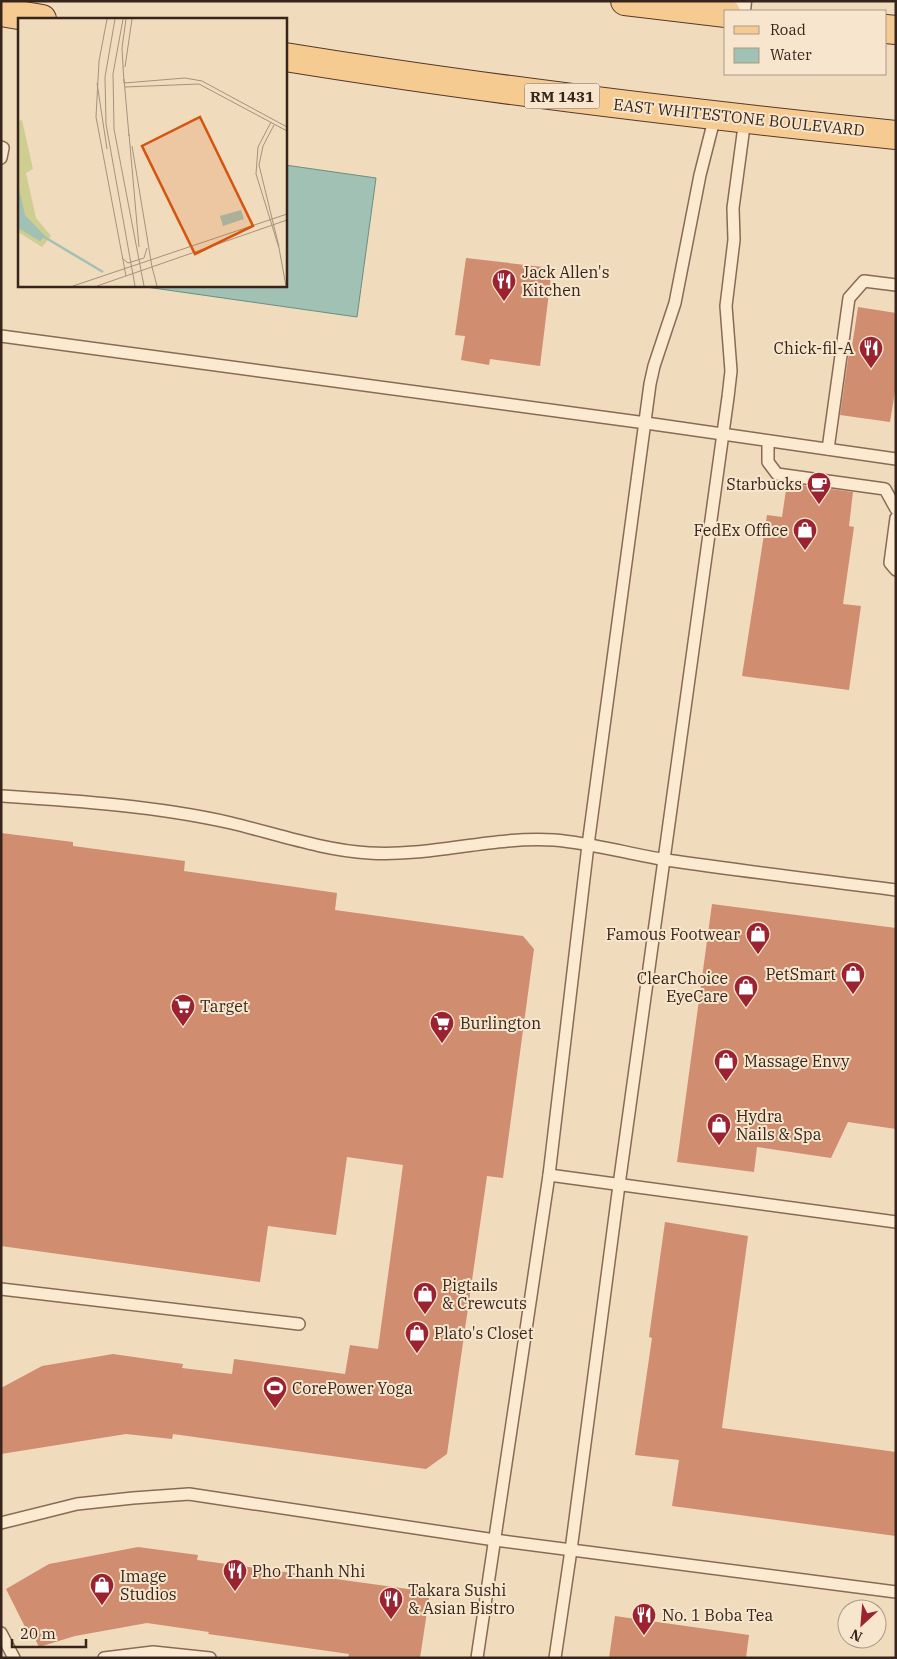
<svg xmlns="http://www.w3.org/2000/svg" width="897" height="1659" font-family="'IBM Plex Serif',serif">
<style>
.water{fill:#a1c1b4;stroke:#688f81}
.building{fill:#d08d70}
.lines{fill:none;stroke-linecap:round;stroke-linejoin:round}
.lane-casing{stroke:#886a55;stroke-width:14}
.street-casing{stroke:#886a55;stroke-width:25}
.primary-casing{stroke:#56392a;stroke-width:30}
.lane{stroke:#fbe9d0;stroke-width:11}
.street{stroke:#fbe9d0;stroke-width:22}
.primary{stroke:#f6cb91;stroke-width:28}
.labels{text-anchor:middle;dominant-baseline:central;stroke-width:4;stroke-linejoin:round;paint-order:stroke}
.shield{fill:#f7e6cd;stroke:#715f50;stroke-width:1}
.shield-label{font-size:15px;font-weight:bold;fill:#37251b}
.street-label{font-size:16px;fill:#37251b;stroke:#f7e6cd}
.poi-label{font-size:16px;fill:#37251b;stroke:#f7e6cd;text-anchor:start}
.inset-river{fill:none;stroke:#a1c1b4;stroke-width:2.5}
.inset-road{fill:none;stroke:#a6927c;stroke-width:1}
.view{fill:#d6540e;fill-opacity:0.15;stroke:#d6540e;stroke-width:2.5}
.inset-edge{fill:none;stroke:#37251b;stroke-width:2.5}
</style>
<rect width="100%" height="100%" fill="#f0dbbd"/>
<path class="water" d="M285,165L376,178L357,317L132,285H285Z"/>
<g class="building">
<path d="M466,258L552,268L540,366L490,359L489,365L461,360L465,336L455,335Z"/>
<path d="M858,307L896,313V385L890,422L840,415L849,352L851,353Z"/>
<path d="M787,483L853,492L849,526L854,527L843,604L861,606L849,690L742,676L767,515L782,517Z"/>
<path d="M1,833L73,842V846L185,861L184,871L337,893L335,910L523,936L534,949L503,1178L487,1176L447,1454L426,1469L173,1434L172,1439L126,1434L1,1454V1388L42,1366L113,1354L183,1364L182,1368L232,1374L234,1359L345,1374L350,1345L378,1349L403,1165L347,1157L336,1235L268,1226L260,1282L1,1246Z"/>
<path d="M712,904L896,928V1129L848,1122L831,1158L757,1147L754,1172L677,1162Z"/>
<path d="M665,1222L748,1236L722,1428L896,1452V1536L672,1506L679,1460L635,1455L652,1338L649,1337Z"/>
<path d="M138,1547L198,1555L197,1560L430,1592L420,1658H348L349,1654L208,1634L209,1632L147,1623L75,1636L39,1647L32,1633L29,1635L6,1589L49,1564Z"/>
<path d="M615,1616L749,1635L746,1658H609Z"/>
</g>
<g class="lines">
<defs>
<g id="lane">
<path d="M1,147L3,148L1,158"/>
<path d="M1,336L646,423L896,459"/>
<path d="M768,441V462L777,474L885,489L896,509"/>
<path d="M828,449L849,298L864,281L896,285"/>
<path d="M896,518L890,563L896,570"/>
<path d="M1,796C78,801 156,806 231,823C277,834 322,850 369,853C431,857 492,836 554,840C592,843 629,854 666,860C742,871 819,880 896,890"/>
<path d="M549,1175L896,1222"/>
<path d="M1,1289L299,1324"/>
<path d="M1,1523L77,1504L133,1498L189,1494L495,1540L896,1592"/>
<path d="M1,1633L14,1658"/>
<path d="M104,1658L153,1652L210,1658"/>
<path d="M477,1658L549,1175L588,845L650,384L654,366L675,303L700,175L715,116"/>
<path d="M555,1658L571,1550L619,1185L728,397L731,371L726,306L734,240L733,208L745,119"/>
</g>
<path id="street" d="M739,11L740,1"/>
<g id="primary">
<path d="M625,1L726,13"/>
<path d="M1,12L42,19"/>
<path d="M886,29L896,30"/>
<path d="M285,57C488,90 692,114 896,135"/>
</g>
</defs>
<use href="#lane" class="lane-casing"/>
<use href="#street" class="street-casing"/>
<use href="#primary" class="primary-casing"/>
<use href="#lane" class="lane"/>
<use href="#street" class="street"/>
<use href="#primary" class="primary"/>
</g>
<defs>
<symbol id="restaurant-pin" viewBox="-11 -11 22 30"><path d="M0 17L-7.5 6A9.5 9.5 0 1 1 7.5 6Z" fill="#9b2231" stroke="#f7e6cd"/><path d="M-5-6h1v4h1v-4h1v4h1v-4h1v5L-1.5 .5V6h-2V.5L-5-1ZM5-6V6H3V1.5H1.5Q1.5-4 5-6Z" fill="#fff"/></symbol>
<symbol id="cafe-pin" viewBox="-11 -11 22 30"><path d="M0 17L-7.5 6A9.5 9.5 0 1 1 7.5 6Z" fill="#9b2231" stroke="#f7e6cd"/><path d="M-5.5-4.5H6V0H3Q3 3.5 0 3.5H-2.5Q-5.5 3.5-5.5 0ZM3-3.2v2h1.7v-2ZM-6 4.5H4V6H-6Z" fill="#fff"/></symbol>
<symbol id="shop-pin" viewBox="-11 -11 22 30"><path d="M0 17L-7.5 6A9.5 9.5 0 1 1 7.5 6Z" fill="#9b2231" stroke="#f7e6cd"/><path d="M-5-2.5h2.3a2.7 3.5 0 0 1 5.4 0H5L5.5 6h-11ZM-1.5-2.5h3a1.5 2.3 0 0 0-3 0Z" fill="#fff"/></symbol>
<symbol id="supermarket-pin" viewBox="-11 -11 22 30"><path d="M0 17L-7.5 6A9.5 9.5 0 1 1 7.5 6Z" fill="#9b2231" stroke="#f7e6cd"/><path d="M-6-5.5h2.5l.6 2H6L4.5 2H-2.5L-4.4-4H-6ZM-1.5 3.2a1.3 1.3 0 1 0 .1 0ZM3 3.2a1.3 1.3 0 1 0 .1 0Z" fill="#fff"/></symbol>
<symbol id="stadium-pin" viewBox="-11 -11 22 30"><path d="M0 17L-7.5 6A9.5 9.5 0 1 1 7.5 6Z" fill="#9b2231" stroke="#f7e6cd"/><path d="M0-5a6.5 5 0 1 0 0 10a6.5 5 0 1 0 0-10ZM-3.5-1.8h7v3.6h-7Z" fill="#fff"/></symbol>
</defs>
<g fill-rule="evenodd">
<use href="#restaurant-pin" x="490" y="267" width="28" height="38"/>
<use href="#restaurant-pin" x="857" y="334" width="28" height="38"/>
<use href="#cafe-pin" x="805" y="470" width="28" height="38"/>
<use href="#shop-pin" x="791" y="516" width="28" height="38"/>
<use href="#shop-pin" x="744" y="920" width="28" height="38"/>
<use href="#shop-pin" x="839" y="960" width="28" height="38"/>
<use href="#shop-pin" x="732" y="973" width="28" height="38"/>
<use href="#supermarket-pin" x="169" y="992" width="28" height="38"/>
<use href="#supermarket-pin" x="428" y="1009" width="28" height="38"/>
<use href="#shop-pin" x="712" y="1047" width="28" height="38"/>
<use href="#shop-pin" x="705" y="1111" width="28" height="38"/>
<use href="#shop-pin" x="411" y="1280" width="28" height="38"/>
<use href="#shop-pin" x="403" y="1319" width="28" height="38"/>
<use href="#stadium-pin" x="261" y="1374" width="28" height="38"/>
<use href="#restaurant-pin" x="221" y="1557" width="28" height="38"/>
<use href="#shop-pin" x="88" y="1571" width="28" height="38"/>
<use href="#restaurant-pin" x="377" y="1585" width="28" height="38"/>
<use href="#restaurant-pin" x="630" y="1601" width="28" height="38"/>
</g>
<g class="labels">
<rect class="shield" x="524.5" y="83.5" width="75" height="25" rx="4"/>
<g class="shield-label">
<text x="562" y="96">RM 1431</text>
</g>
<g class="street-label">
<text transform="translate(739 117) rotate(6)">EAST WHITESTONE BOULEVARD</text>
</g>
<g class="poi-label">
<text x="522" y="272">Jack Allen's<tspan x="522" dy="18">Kitchen</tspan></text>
<text x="854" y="348" text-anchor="end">Chick-fil-A</text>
<text x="802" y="484" text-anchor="end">Starbucks</text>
<text x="788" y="530" text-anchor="end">FedEx Office</text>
<text x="740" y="934" text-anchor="end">Famous Footwear</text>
<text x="836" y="974" text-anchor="end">PetSmart</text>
<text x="728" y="978" text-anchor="end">ClearChoice<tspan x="728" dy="18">EyeCare</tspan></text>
<text x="200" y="1006">Target</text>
<text x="460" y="1023">Burlington</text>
<text x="744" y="1061">Massage Envy</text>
<text x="736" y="1116">Hydra<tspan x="736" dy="18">Nails &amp; Spa</tspan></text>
<text x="442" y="1285">Pigtails<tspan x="442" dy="18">&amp; Crewcuts</tspan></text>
<text x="434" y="1333">Plato's Closet</text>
<text x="292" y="1388">CorePower Yoga</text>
<text x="252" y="1571">Pho Thanh Nhi</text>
<text x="120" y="1576">Image<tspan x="120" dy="18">Studios</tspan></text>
<text x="408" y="1590">Takara Sushi<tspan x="408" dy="18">&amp; Asian Bistro</tspan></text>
<text x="662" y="1615">No. 1 Boba Tea</text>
</g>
</g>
<g transform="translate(18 18)">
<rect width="269" height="269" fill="#f0dbbd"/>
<path d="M4,102L15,151L8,155L18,200L33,218L24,229L0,214V103Z" fill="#cece90"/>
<path d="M0,166L7,197L27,218L22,223L0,210ZM223,192L226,201L205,208L202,198Z" fill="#a1c1b4"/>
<path class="inset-river" d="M23,217L85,254"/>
<path class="inset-road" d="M89,1L81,43L78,99L108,258M97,1L87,59L88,106L117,268M105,1L95,56L96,111L126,268M107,49L114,1M106,61L111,118M79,65L89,131M106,65L167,60L184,63L269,109M106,65L104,30L108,1M107,69L181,66L269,113M253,104L240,129L238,156L261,230L268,268M256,107L245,128L241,147L261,229M111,116L121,229M114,128L134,249M104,240L110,245L126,240L129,230M134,249L139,268M55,268L269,196M79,268L269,202"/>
<path class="view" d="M182,99L235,208L177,236L124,128Z"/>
<rect width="269" height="269" class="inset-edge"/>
</g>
<rect width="897" height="1659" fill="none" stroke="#37251b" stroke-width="5"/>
<rect x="724" y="10" width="162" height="65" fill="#f7e6cd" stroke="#aa9986"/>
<rect x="734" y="26" width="25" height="8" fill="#f6cb91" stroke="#aa9986"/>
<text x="770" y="35" font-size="15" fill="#37251b">Road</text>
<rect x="734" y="48" width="25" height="15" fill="#a1c1b4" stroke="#aa9986"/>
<text x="770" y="60" font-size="15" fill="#37251b">Water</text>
<g transform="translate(862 1624) rotate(206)"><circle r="24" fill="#f7e6cd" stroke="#aa9986"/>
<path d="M0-4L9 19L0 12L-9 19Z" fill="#9b2231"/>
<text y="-8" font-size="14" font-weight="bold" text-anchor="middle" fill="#37251b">N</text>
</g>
<path d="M12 1639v8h74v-8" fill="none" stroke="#37251b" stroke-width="2.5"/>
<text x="20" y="1639" font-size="15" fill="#37251b" stroke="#f7e6cd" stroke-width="4" paint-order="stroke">20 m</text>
</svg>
